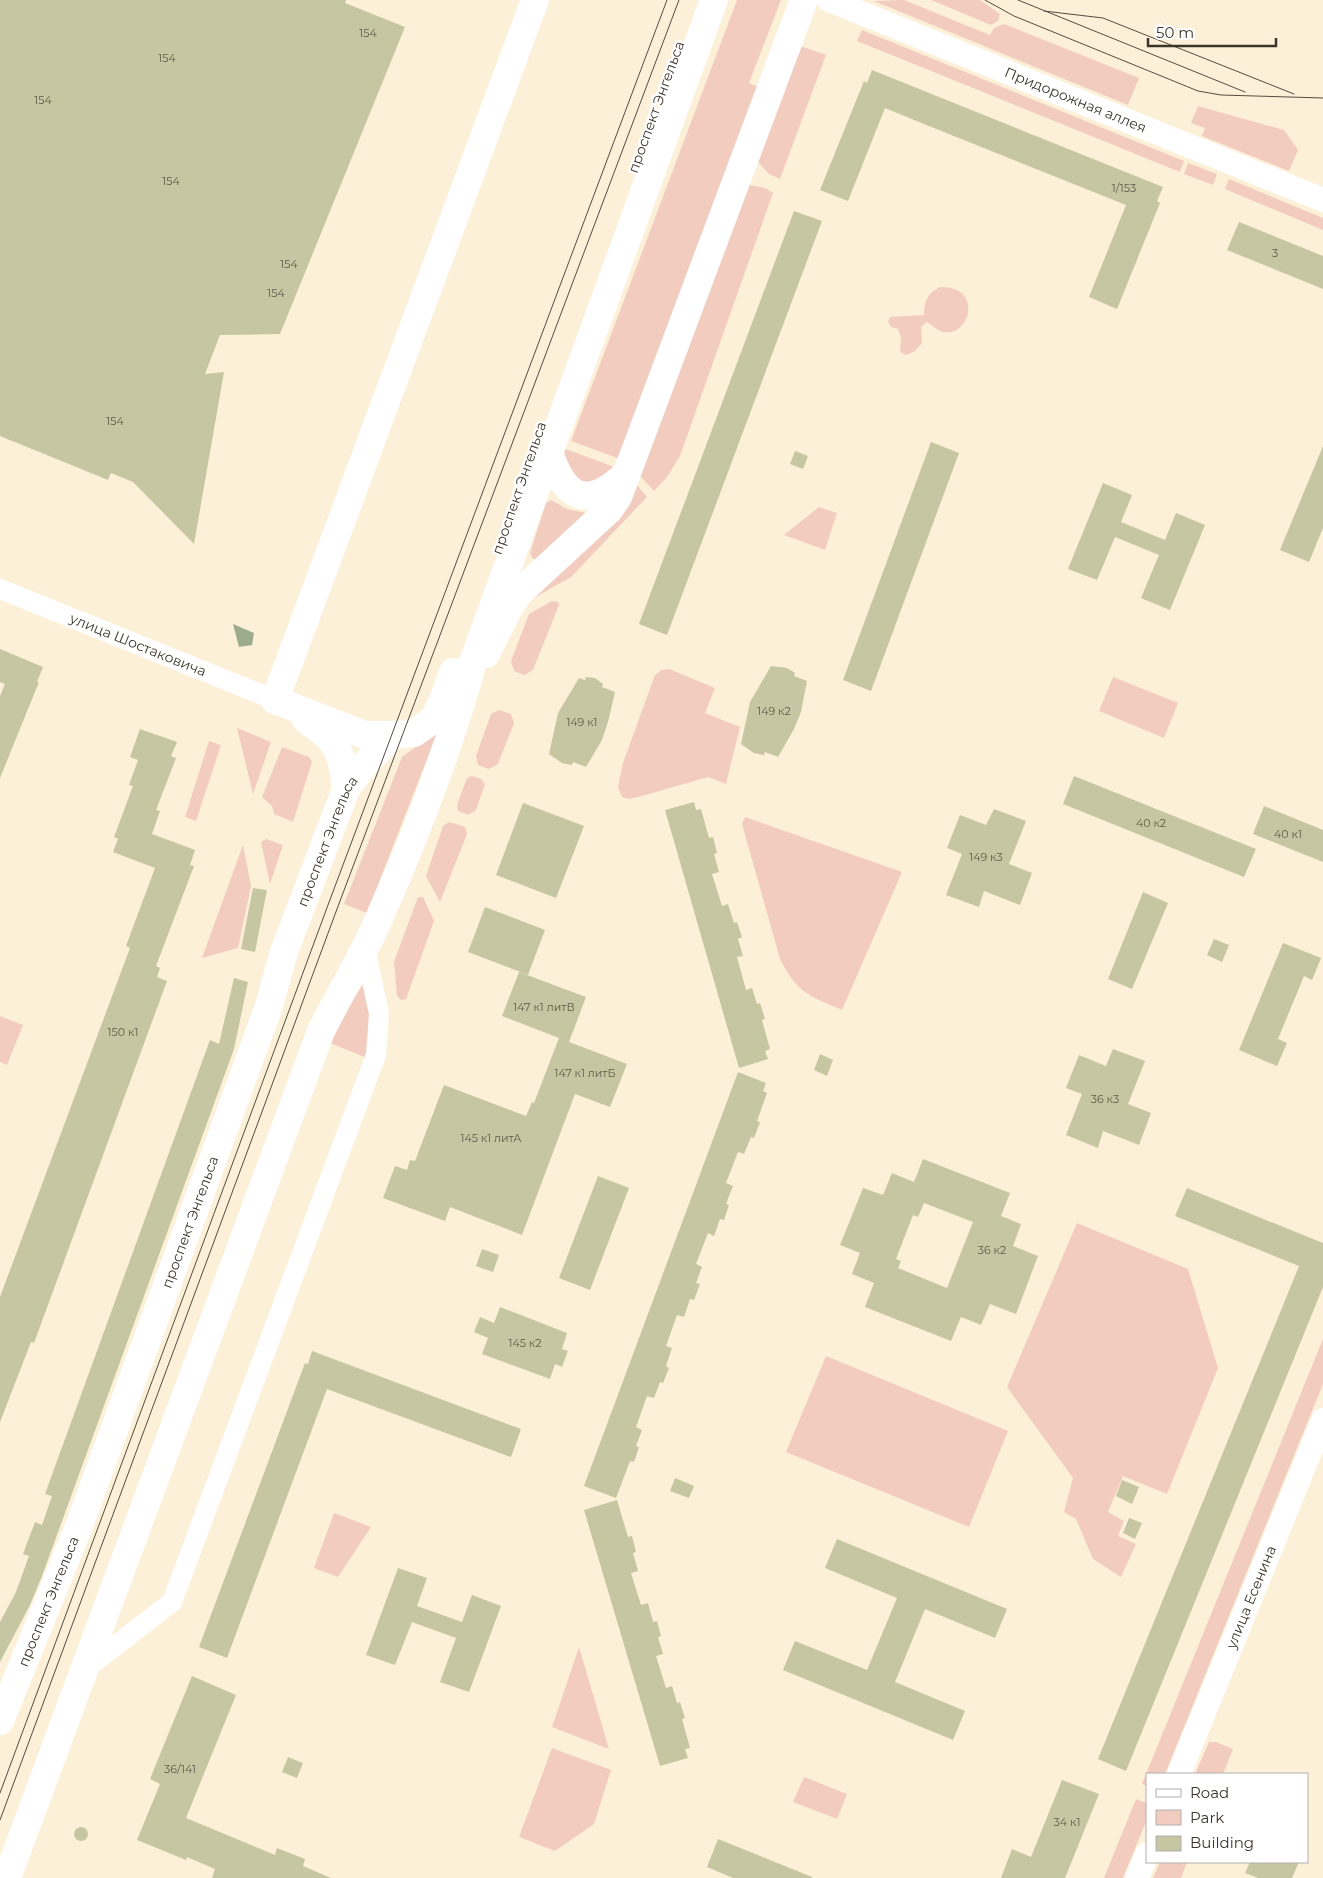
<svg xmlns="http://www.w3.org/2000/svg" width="1323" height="1878" font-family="Montserrat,sans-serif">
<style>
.green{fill:#f3ccc0}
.water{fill:#9dac8c}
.building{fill:#c7c6a2;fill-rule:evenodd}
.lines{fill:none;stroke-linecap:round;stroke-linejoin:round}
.minor{stroke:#fff;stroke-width:20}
.tertiary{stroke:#fff;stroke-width:24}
.secondary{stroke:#fff;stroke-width:28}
.primary{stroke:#fff;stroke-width:28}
.tram{stroke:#534d41;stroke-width:1}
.labels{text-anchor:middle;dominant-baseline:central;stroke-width:5;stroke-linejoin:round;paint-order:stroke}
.number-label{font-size:11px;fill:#5e5a4a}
.street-label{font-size:14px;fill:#3b362c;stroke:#fff}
</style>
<rect width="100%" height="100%" fill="#fcf0d8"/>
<g class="green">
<path d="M737,0H781L749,83L758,87L620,459L571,441Z"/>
<path d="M904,0L990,35L994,28L1004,24L1139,78L1128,105L874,1Z"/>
<path d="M931,0H980L1000,14L998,21L991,25Z"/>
<path d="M862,30L1184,161L1180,172L857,41Z"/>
<path d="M800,46L826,55L780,179L769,174L757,161Z"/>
<path d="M1198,106L1284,130L1298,150L1289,171L1202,136L1205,128L1191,123Z"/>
<path d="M1188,163L1217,174L1213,185L1184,174Z"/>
<path d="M1229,179L1323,218V230L1225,189Z"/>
<path d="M749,185L765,188L773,193L680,456L667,477L654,491L640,476Z"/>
<path d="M940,287C986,286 969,342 940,331C935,329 931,324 927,322L921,327L922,343L915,351L906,355L900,352L901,338L898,329L891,327L888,322L890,317L924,315C924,301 927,294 940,287Z"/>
<path d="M563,448L617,468L614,475L578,488L561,458Z"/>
<path d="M637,485L647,497L571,577L514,609Z"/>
<path d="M551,500L567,509L586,513L537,559H533L530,553L546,503Z"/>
<path d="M819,507L837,513L825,550L784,535Z"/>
<path d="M552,601L558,602L559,605L533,670L524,675L514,671L511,661L529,614Z"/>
<path d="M669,669L715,688L705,713L740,727L726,784L708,777L642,796L629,799L622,797L618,787L623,763L655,675L662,670Z"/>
<path d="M1113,677L1178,703L1164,738L1099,711Z"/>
<path d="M499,710L511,714L514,723L498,764L489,769L478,765L476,756L491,714Z"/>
<path d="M237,728L271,742L253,794Z"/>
<path d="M438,731L367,913L344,904L402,757Z"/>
<path d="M209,741L221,745L196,821L185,817Z"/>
<path d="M282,747L309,757L312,762L293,822L274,814L272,806L262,797Z"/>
<path d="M472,776L481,779L485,784L476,810L468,815L458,811L457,805L467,778Z"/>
<path d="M745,817L902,872L842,1010C808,995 798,994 780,959L742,824Z"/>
<path d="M449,822L465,827L467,834L440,902L426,876L443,826Z"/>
<path d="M266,839L283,845L270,884L261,842Z"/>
<path d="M243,845L251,886L238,948L202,958Z"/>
<path d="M418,897H423L434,921L406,999L401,1000L397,996L394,962Z"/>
<path d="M362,986L365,987L372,1018L367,1058L330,1043L342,1015Z"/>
<path d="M0,1016L23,1025L7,1065L0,1062Z"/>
<path d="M1077,1223L1188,1269L1218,1368L1167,1494L1123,1476L1108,1512L1124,1521L1118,1536L1136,1544L1121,1577L1093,1559L1076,1519L1064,1512L1073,1478L1007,1387Z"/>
<path d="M1323,1339V1384L1165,1774H1147V1786L1142,1784Z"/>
<path d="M826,1356L1008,1431L969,1527L786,1452Z"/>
<path d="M334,1513L371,1527L338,1577L314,1568Z"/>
<path d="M579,1647L609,1749L552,1727Z"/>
<path d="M1209,1742H1216L1233,1749L1223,1774H1195Z"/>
<path d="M552,1748L611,1770L594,1824L555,1851L519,1837Z"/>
<path d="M804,1777L847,1794L837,1819L793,1802Z"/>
<path d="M1136,1799L1147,1803V1819L1123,1878H1104Z"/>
<path d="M1160,1862H1187L1181,1878H1153Z"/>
</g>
<path class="water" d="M233,624L254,633L252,645L239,647Z"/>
<g class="building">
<path d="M0,0H346L345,3L405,27L280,334L220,335L205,374L224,372L194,544L133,482L111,473L108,480L0,436Z"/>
<path d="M872,70L1163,187L1157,201L1160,203L1117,309L1089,297L1126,205L919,122L885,108L848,201L820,190L864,81L867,83Z"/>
<path d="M794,211L822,221L667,635L639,624Z"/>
<path d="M1239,222L1323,256V289L1227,250Z"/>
<path d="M931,442L959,453L871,691L843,680Z"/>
<path d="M1323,446V528L1309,562L1280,550Z"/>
<path d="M795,451L808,456L803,469L790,464Z"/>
<path d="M1103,483L1132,495L1121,522L1165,540L1176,513L1205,525L1170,610L1141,598L1159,555L1115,537L1097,580L1068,569Z"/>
<path d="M0,649L43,667L37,682H39L0,778V696L5,684L0,682Z"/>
<path d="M771,666L787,668L795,673L794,676L807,681L801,712L794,729L778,757L765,752L764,755L754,753L741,744L750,702Z"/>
<path d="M586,677L595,678L603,684L602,687L615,692L608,722L602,740L586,767L573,762L572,765L562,763L549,754L558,713L579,678L585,680Z"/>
<path d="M140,729L177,742L171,756L176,758L156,810L160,811L152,834L195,850L190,865L194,866L156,966L160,968L157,977L167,981L34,1343L31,1342L0,1422V1297L130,948L126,946L155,868L113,852L118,839L114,837L133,786L129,785L138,760L130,757Z"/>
<path d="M1074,776L1256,849L1244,877L1063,804Z"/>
<path d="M694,802L696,810L701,809L709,838L713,837L717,853L714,854L719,872L712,874L722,906L728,904L734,923L737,922L742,937L738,939L743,956L737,957L746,990L752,988L757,1004L760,1003L765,1019L762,1020L770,1049L765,1051L768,1059L739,1068L665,810Z"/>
<path d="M523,803L584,826L556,898L496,875Z"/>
<path d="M1264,806L1323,830V862L1253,834Z"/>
<path d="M994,809L1026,821L1009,864L1032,873L1020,905L984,891L979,907L946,895L962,854L947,848L960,815L986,825Z"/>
<path d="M253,888L267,890L255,952L241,949Z"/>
<path d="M1143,892L1168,903L1132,989L1108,979Z"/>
<path d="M485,907L545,930L528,975L468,952Z"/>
<path d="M1214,939L1229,945L1222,962L1207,955Z"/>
<path d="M1283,943L1321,958L1312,980L1304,976L1278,1039L1287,1043L1277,1066L1239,1050Z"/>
<path d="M519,972L586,997L569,1042L627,1064L610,1107L575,1094L522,1235L450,1207L445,1221L383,1198L395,1166L407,1170L410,1160L415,1161L444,1085L526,1116L532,1102L534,1103L559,1038L502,1016Z"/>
<path d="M234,978L248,982L234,1049L42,1576L30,1605L0,1662V1622L16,1592L29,1556L23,1554L35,1522L42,1525L52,1496L45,1494L210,1040L219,1044Z"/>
<path d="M1113,1049L1145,1061L1128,1104L1151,1113L1139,1145L1103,1131L1098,1148L1066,1135L1082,1094L1066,1088L1079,1055L1106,1066Z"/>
<path d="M820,1054L833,1060L827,1076L814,1070Z"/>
<path d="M738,1072L766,1083L763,1091L767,1093L757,1121L760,1122L754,1138L751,1137L744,1154L738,1152L726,1183L733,1186L726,1204L729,1205L724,1220L720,1219L714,1236L708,1233L696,1264L702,1267L696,1283L700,1284L694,1300L690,1299L684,1317L677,1315L666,1346L672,1348L666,1366L669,1368L663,1383L660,1382L654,1398L647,1396L636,1427L642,1430L636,1446L639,1447L634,1462L630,1461L616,1498L584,1486Z"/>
<path d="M923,1159L1010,1193L1001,1216L1021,1224L1013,1246L1038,1256L1016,1314L990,1304L981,1325L961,1317L951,1341L865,1307L874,1283L852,1274L860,1253L840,1245L863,1188L883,1195L892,1173L914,1182ZM924,1203L973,1222L947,1288L898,1268L901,1261L896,1259L913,1215L918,1217Z"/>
<path d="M598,1176L629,1188L590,1290L559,1278Z"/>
<path d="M1187,1188L1323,1243V1287L1126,1771L1098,1759L1299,1266L1175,1216Z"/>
<path d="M482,1249L499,1255L493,1272L476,1266Z"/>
<path d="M500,1307L567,1333L562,1349L568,1351L562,1367L555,1364L550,1379L482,1354L488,1338L474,1332L480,1317L494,1323Z"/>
<path d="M312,1351L521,1429L511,1457L327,1389L227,1658L199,1647L305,1363L308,1364Z"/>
<path d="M675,1478L694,1486L689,1498L670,1491Z"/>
<path d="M1122,1480L1139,1487L1132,1504L1116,1496Z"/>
<path d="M617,1500L628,1537L632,1536L636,1552L633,1553L638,1571L631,1573L641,1605L648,1603L653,1622L657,1621L661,1636L658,1637L663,1654L656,1656L666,1688L672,1686L677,1703L680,1702L685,1718L682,1719L690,1748L685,1749L688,1758L660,1766L584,1510Z"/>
<path d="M1129,1518L1142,1523L1135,1539L1123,1533Z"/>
<path d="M837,1539L1007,1609L995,1638L925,1609L895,1682L965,1711L953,1740L783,1670L795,1641L867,1670L897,1598L825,1568Z"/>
<path d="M398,1568L427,1578L417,1606L462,1622L472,1595L501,1606L469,1692L440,1682L456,1638L412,1622L395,1665L366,1655Z"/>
<path d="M192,1676L236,1695L186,1818L275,1855L277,1848L305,1859L303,1866L331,1878H212L215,1869L187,1857L186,1860L137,1840L160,1784L150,1779Z"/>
<path d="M288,1757L303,1763L297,1778L282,1772Z"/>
<path d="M1062,1780L1099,1794L1065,1878H1001L1012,1849L1031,1857Z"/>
<circle cx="81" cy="1834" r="7"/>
<path d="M718,1839L812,1877V1878H733L707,1867Z"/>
<path d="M1250,1862H1299L1292,1878H1258L1245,1873Z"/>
</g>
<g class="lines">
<g class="minor">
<path id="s1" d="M0,589L275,700"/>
<path d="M84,1670L172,1602L376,1055L379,1014L365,947"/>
</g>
<g class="tertiary">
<path id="s2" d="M829,0L1323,200"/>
<path id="s3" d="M1179,1774L1323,1420"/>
<path d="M1137,1878L1147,1854"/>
</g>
<g class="secondary">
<path d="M549,452C565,500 587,510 626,474"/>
<path d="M486,654L510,606L519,593L609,510L618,497L804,0"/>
<path d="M275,700L535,0"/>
<path d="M275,700L365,735H393"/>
<path d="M306,720C339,741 342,752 346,789"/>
</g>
<g class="primary">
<path id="s4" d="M0,1721L79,1526L269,1006L284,952L346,789L364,765L393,735L414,733L434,719L443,700L453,672"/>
<path d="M7,1878L321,1031C339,995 361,960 377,923C414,840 449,749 473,662L714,0"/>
</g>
<g class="tram">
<path d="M985,0L1014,16L1198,91L1221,95L1323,98"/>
<path d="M1018,0L1245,92"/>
<path d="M1044,11L1103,18L1294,94"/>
<path d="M0,1793L328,905L667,0"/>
<path d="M0,1820L337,909L679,0"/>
</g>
</g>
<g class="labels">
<g class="number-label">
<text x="368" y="33">154</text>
<text x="167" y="58">154</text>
<text x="43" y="100">154</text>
<text x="171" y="181">154</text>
<text x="1124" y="188">1/153</text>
<text x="1275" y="253">3</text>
<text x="289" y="264">154</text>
<text x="276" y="293">154</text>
<text x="115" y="421">154</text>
<text x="774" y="711">149 к2</text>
<text x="582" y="722">149 к1</text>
<text x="1151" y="823">40 к2</text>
<text x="1288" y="834">40 к1</text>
<text x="986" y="857">149 к3</text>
<text x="544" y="1007">147 к1 литВ</text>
<text x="123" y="1032">150 к1</text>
<text x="585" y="1073">147 к1 литБ</text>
<text x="1105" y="1099">36 к3</text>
<text x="491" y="1138">145 к1 литА</text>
<text x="992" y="1250">36 к2</text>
<text x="525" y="1343">145 к2</text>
<text x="180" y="1769">36/141</text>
<text x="1067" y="1822">34 к1</text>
</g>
<g class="street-label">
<text stroke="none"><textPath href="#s2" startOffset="266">Придорожная аллея</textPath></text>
<text transform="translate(656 107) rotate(-70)">проспект Энгельса</text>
<text transform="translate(519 488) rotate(-71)">проспект Энгельса</text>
<text stroke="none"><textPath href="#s1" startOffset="149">улица Шостаковича</textPath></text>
<text stroke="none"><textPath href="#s4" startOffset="939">проспект Энгельса</textPath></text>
<text stroke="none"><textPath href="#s4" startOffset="534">проспект Энгельса</textPath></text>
<text stroke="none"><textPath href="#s3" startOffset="191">улица Есенина</textPath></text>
<text stroke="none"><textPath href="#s4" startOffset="129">проспект Энгельса</textPath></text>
</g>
</g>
<rect x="1146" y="1773" width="162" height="90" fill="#ffffff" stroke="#b1afab"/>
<rect x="1156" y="1789" width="25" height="8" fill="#ffffff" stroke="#b1afab"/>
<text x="1190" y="1798" font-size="15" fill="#3b362c">Road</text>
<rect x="1156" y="1810" width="25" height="15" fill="#f3ccc0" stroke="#b1afab"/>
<text x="1190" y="1823" font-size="15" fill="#3b362c">Park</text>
<rect x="1156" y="1836" width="25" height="15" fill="#c7c6a2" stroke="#b1afab"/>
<text x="1190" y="1848" font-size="15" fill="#3b362c">Building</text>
<path d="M1148 38v8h128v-8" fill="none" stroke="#3b362c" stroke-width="2.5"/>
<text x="1156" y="38" font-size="15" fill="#3b362c" stroke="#ffffff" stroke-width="4" paint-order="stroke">50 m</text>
</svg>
